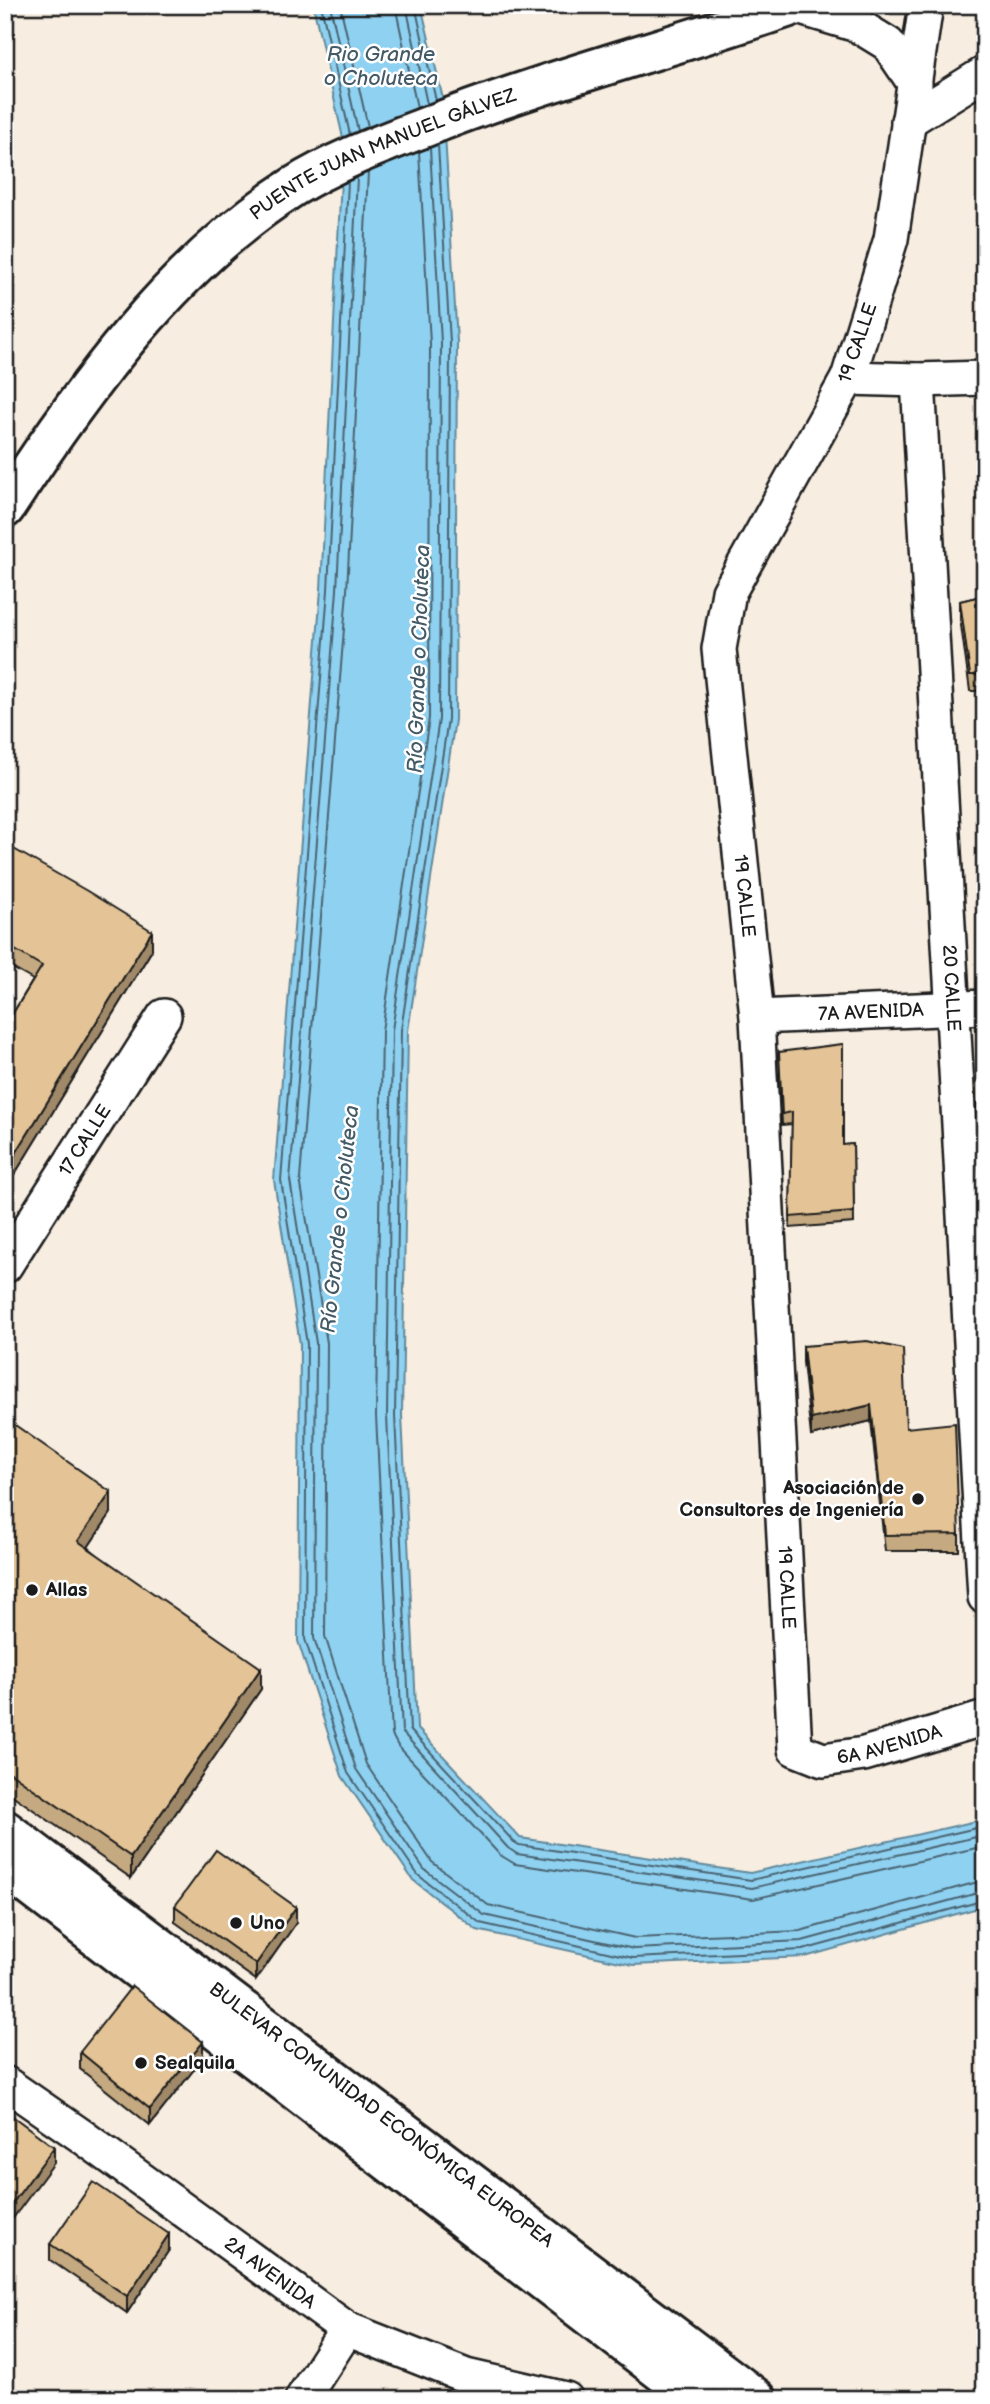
<svg xmlns="http://www.w3.org/2000/svg" width="990" height="2404" font-family="'Balsamiq Sans',sans-serif">
<style>
.water{fill:#8fd1f1;stroke:#61899c;stroke-width:2}
.lines{fill:none;stroke-linecap:round;stroke-linejoin:round}
.shore{stroke:#4a6471;stroke-width:2}
.minor-casing{stroke:#1c1c1c;stroke-width:38}
.major-casing{stroke:#1c1c1c;stroke-width:44}
.minor{stroke:#fff;stroke-width:33}
.major{stroke:#fff;stroke-width:38}
.wall{fill:#c4a981;stroke:#1c1c1c;stroke-width:2}
.shaded-wall{fill:#a08969;stroke:#1c1c1c;stroke-width:2}
.building{fill:#e4c496;stroke:#1c1c1c;stroke-width:2}
.poi-dot{fill:#1c1c1c;stroke:#fff;stroke-width:2.5}
.labels{text-anchor:middle;dominant-baseline:central;stroke-width:5;stroke-linejoin:round;paint-order:stroke}
.street-label{font-size:19px;fill:#1c1c1c;stroke:#fff}
.poi-label{font-size:19px;font-weight:bold;fill:#1c1c1c;stroke:#fff;text-anchor:start}
.water-label{font-size:21px;font-style:italic;fill:#445b67;stroke:#fff}
</style>
<rect width="100%" height="100%" fill="#f7ede0"/>
<filter id="ink" filterUnits="userSpaceOnUse"><feTurbulence type="fractalNoise" baseFrequency=".0143" numOctaves="2"/><feDisplacementMap in="SourceGraphic" scale="14" xChannelSelector="R" yChannelSelector="G"/><feConvolveMatrix kernelMatrix="1 2 1 2 8 2 1 2 1" color-interpolation-filters="sRGB"/></filter>
<g filter="url(#ink)">
<path class="water" d="M313,5H421L443,99L457,342L455,720L408,1031L402,1415L417,1728L520,1838L750,1873L985,1819V1906L805,1957L633,1965L477,1930L413,1880L342,1776L298,1641L300,1344L274,1180L321,589L343,138Z"/>
<g class="lines">
<g class="shore">
<path d="M321,5L350,135"/>
<path d="M330,5L358,131"/>
<path d="M340,5L368,127"/>
<path d="M395,5L417,108"/>
<path d="M406,5L427,104"/>
<path d="M415,5L436,101"/>
<path d="M438,145L450,342L448,719L401,1030L395,1416L410,1730L514,1842L519,1845L751,1880L985,1826"/>
<path d="M430,148L441,342L439,719L392,1030L387,1416L402,1732L508,1848L517,1854L752,1888L985,1835"/>
<path d="M419,152L430,343L429,718L382,1031L376,1416L392,1735L398,1746L500,1855L515,1864L753,1899L985,1846"/>
<path d="M368,172L347,591L300,1179L327,1343L325,1636L366,1764L432,1862L488,1905L635,1938L800,1931L985,1880"/>
<path d="M357,177L337,590L290,1180L316,1343L314,1638L356,1769L424,1869L484,1915L634,1949L802,1941L985,1891"/>
<path d="M348,181L328,590L281,1180L307,1344L305,1639L348,1773L418,1875L480,1923L633,1958L803,1950L985,1900"/>
</g>
<defs>
<g id="minor">
<path id="s1" d="M926,5L891,239L848,378L729,592L719,649L757,1017L795,1749L823,1760L864,1754L985,1718"/>
<path d="M794,6L857,25L888,44L915,84"/>
<path d="M908,121L985,73"/>
<path d="M848,378L918,380L985,378"/>
<path id="s2" d="M918,380L985,1597"/>
<path id="s3" d="M757,1017L985,1007"/>
<path id="s4" d="M5,1266L164,1016"/>
<path id="s5" d="M5,2083L83,2137L347,2329L466,2376L566,2399"/>
<path d="M302,2399L347,2329"/>
</g>
<g id="major">
<path id="s6" d="M5,508C81,391 173,264 293,187C333,162 379,145 423,128C544,80 671,48 795,5"/>
<path id="s7" d="M5,1830L757,2399"/>
<path d="M5,1867L697,2399"/>
</g>
</defs>
<use href="#minor" class="minor-casing"/>
<use href="#major" class="major-casing"/>
<use href="#minor" class="minor"/>
<use href="#major" class="major"/>
</g>
<g class="wall">
<path d="M985,595V691H970L960,618V601Z"/>
<path d="M5,844L152,950L5,1190V1026L33,980L5,964Z"/>
<path d="M779,1052L843,1145L853,1144L854,1223L790,1228L792,1124L782,1125Z"/>
<path d="M803,1346L906,1428L959,1534V1551H885L871,1421L811,1436L803,1362Z"/>
<path d="M5,1418L111,1513L88,1547L261,1689L131,1878L5,1790Z"/>
<path d="M175,1906L296,1923L256,1980L175,1922Z"/>
<path d="M80,2052L203,2058L150,2125L80,2069Z"/>
<path d="M50,2244L169,2250L127,2313L50,2260Z"/>
</g>
<g class="shaded-wall">
<path d="M152,931V950L5,1190V1171Z"/>
<path d="M871,1405V1421L811,1436V1419Z"/>
<path d="M111,1492V1513L78,1562V1541Z"/>
<path d="M261,1668V1689L131,1878V1857Z"/>
<path d="M13,1900V1916L5,1926V1910Z"/>
<path d="M296,1907V1923L256,1980V1964Z"/>
<path d="M203,2042V2058L150,2125V2109Z"/>
<path d="M54,2147V2163L5,2229V2213Z"/>
<path d="M169,2234V2250L127,2313V2296Z"/>
</g>
<g class="building">
<path d="M985,595V675H970L960,601Z"/>
<path d="M5,844L87,891L152,931L5,1171V1026L42,966L5,944Z"/>
<path d="M843,1044V1145L853,1144L854,1212L790,1217L792,1112L782,1114L779,1052Z"/>
<path d="M867,1341L903,1349L906,1428L955,1423L959,1534L885,1535L871,1405L811,1419L803,1346Z"/>
<path d="M5,1418L111,1492L78,1541L261,1668L131,1857L5,1769V1669L7,1666L5,1664Z"/>
<path d="M216,1850L296,1907L256,1964L175,1906Z"/>
<path d="M5,1895L13,1900L5,1910Z"/>
<path d="M132,1986L203,2042L150,2109L80,2052Z"/>
<path d="M7,2112L54,2147L5,2213V2115Z"/>
<path d="M93,2182L169,2234L127,2296L50,2244Z"/>
</g>
</g>
<g class="poi-dot">
<circle cx="918" cy="1499" r="7"/>
<circle cx="32" cy="1590" r="7"/>
<circle cx="236" cy="1923" r="7"/>
<circle cx="141" cy="2063" r="7"/>
</g>
<g class="labels">
<g class="street-label">
<text stroke="none"><textPath href="#s6" startOffset="530">PUENTE JUAN MANUEL GÁLVEZ</textPath></text>
<text transform="translate(858 343) rotate(-71)">19 CALLE</text>
<text stroke="none"><textPath href="#s1" startOffset="933">19 CALLE</textPath></text>
<text stroke="none"><textPath href="#s2" startOffset="609">20 CALLE</textPath></text>
<text stroke="none"><textPath href="#s3" startOffset="114">7A AVENIDA</textPath></text>
<text stroke="none"><textPath href="#s4" startOffset="149">17 CALLE</textPath></text>
<text stroke="none"><textPath href="#s1" startOffset="1626">19 CALLE</textPath></text>
<text stroke="none"><textPath href="#s1" startOffset="1886">6A AVENIDA</textPath></text>
<text stroke="none"><textPath href="#s7" startOffset="472">BULEVAR COMUNIDAD ECONÓMICA EUROPEA</textPath></text>
<text stroke="none"><textPath href="#s5" startOffset="326">2A AVENIDA</textPath></text>
</g>
<g class="poi-label">
<text x="904" y="1488" text-anchor="end">Asociación de<tspan x="904" dy="22">Consultores de Ingeniería</tspan></text>
<text x="46" y="1590">Allas</text>
<text x="250" y="1923">Uno</text>
<text x="155" y="2063">Sealquila</text>
</g>
<g class="water-label">
<text x="381" y="54">Rio Grande<tspan x="381" dy="24">o Choluteca</tspan></text>
<text transform="translate(419 659) rotate(-88)">Río Grande o Choluteca</text>
<text transform="translate(340 1219) rotate(-84)">Río Grande o Choluteca</text>
</g>
</g>
<rect width="990" height="2404" fill="none" stroke="#fff" stroke-width="28"/>
<rect x="14" y="14" width="962" height="2376" fill="none" stroke="#1c1c1c" stroke-width="2.5" filter="url(#ink)"/>
</svg>
